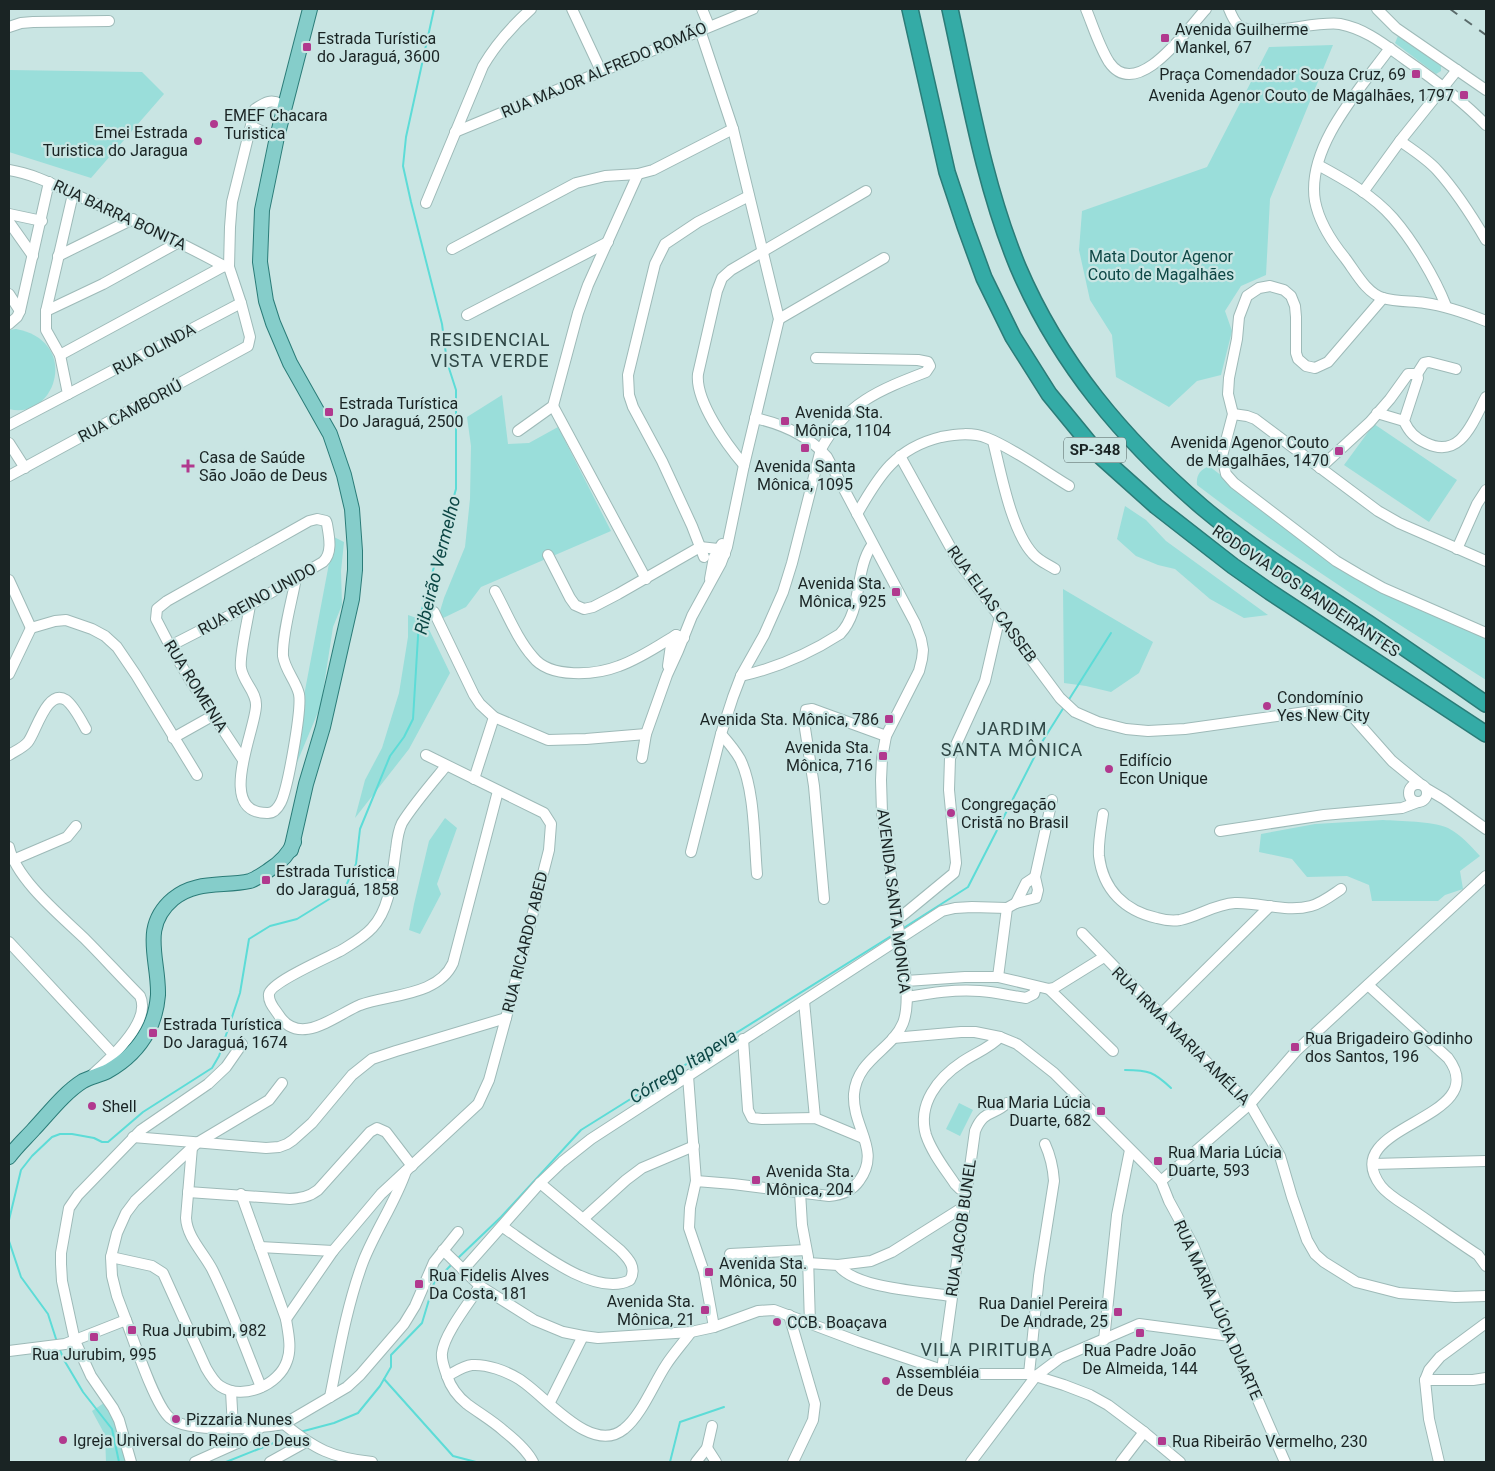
<svg xmlns="http://www.w3.org/2000/svg" width="1495" height="1471" font-family="Roboto,sans-serif">
<style>
.green{fill:#9adeda}
.lines{fill:none;stroke-linecap:round;stroke-linejoin:round}
.stream{stroke:#5ddcd7;stroke-width:2}
.minor-casing{stroke:#9ebab8;stroke-width:12}
.major-casing{stroke:#2b7c78;stroke-width:16}
.highway-casing{stroke:#2b7c78;stroke-width:18}
.minor{stroke:#fff;stroke-width:10}
.major{stroke:#85cdca;stroke-width:14}
.highway{stroke:#34aba6;stroke-width:15}
.rail{stroke:#5b6b6b;stroke-width:2;stroke-dasharray:9 9;stroke-linecap:butt}
.poi-dot{fill:#b1398e;stroke:#c9e5e3;stroke-width:2}
.labels{text-anchor:middle;dominant-baseline:central;stroke-width:4.5;stroke-linejoin:round;paint-order:stroke}
.shield{fill:#c9e5e3;stroke:#4e5e5d;stroke-width:1}
.shield-label{font-size:15px;font-weight:bold;fill:#1a2424}
.poi-label{font-size:16px;fill:#1a2424;stroke:#c9e5e3;text-anchor:start}
.street-label{font-size:16px;fill:#1a2424;stroke:#c9e5e3}
.park-label{font-size:16px;fill:#0e4846;stroke:#c9e5e3}
.neighbourhood-label{font-size:18px;letter-spacing:1px;fill:#2f4746;stroke:#c9e5e3}
.water-label{font-size:18px;font-style:italic;fill:#0c4745;stroke:#c9e5e3}
</style>
<rect width="100%" height="100%" fill="#c9e5e3"/>
<g class="green">
<path d="M1398,36L1441,66V71L1436,74L1395,43Z"/>
<path d="M1333,45L1270,199L1266,275L1241,286L1225,311L1232,331L1221,375L1197,381L1169,407L1116,377L1112,335L1090,300L1079,250L1082,211L1207,167L1269,47Z"/>
<path d="M9,70L142,72L164,94L91,178L9,152Z"/>
<path d="M16,329C81,341 56,421 9,409V330Z"/>
<path d="M502,395L508,444L529,443L558,427L611,531L481,587L466,607L437,621L444,598L465,547L470,499L471,446L467,417Z"/>
<path d="M1374,424L1457,480L1429,522L1344,465Z"/>
<path d="M1209,466L1335,563L1486,635V680C1388,617 1289,556 1197,485C1196,475 1200,470 1209,466Z"/>
<path d="M1125,506L1146,520L1166,541L1268,615L1244,618L1210,599L1175,569L1158,565L1136,556L1117,539Z"/>
<path d="M334,537L344,542L341,571L342,605L333,627L321,705L296,765L303,701Z"/>
<path d="M1063,589L1153,642L1139,673L1111,692L1086,686L1064,683Z"/>
<path d="M408,615L425,621L450,673L409,749L355,818L365,780L382,748L399,693L408,637Z"/>
<path d="M445,818L457,828L437,884L441,894L420,934L409,930L414,904L429,841Z"/>
<path d="M1383,820C1399,821 1433,821 1448,828C1461,835 1470,845 1480,856L1460,871L1463,889L1445,895L1438,901H1372L1369,885L1347,876L1307,877L1292,859L1259,852L1261,834L1315,824Z"/>
<path d="M959,1103L973,1110L960,1136L946,1129Z"/>
<path d="M104,1403L119,1427L125,1462H106L105,1435L92,1411Z"/>
</g>
<g class="lines">
<g class="stream">
<path d="M1068,701L1111,633"/>
<path d="M902,929L968,887L1042,742L1064,707"/>
<path d="M1125,1070C1149,1070 1154,1072 1171,1088"/>
<path d="M9,1220L21,1170L32,1156L52,1137L60,1134H72L94,1138L102,1142H108L143,1112L212,1068L219,1056L240,993L249,939L270,926L297,919L344,890L356,864L360,829L390,756L404,737L413,719L419,620L456,489V390L447,362L442,324L411,202L403,166L406,137L434,9"/>
<path d="M9,1241L21,1277L48,1314L57,1342"/>
<path d="M457,1259L501,1217L581,1130L896,933"/>
<path d="M59,1348L64,1360L83,1392L112,1429L119,1462"/>
<path d="M384,1379L453,1456L476,1462"/>
<path d="M300,1432L334,1423L358,1413L380,1386L391,1367V1355L422,1323L434,1283L452,1264"/>
<path d="M226,1462L291,1436"/>
<path d="M670,1462L680,1422L724,1407"/>
</g>
<defs>
<g id="minor">
<path d="M572,9L601,71"/>
<path d="M702,9L709,26"/>
<path d="M1086,9C1093,26 1099,46 1109,62C1137,103 1188,28 1206,9"/>
<path d="M1229,9C1231,14 1234,21 1238,25C1256,40 1316,20 1340,24C1366,29 1385,45 1406,60C1435,80 1462,100 1486,125"/>
<path d="M1377,9L1396,28L1486,90"/>
<path d="M9,27L21,23L33,22L109,21"/>
<path d="M1390,48C1360,89 1306,147 1315,201C1319,222 1332,242 1345,258C1355,271 1366,293 1383,298C1396,302 1412,301 1425,303C1447,306 1466,313 1486,321"/>
<path d="M251,126L269,135L277,137"/>
<path d="M455,132L753,9"/>
<path d="M1400,141C1413,150 1427,159 1437,170C1456,191 1472,216 1486,240"/>
<path d="M1318,165C1344,179 1373,195 1393,218C1413,241 1435,278 1446,306"/>
<path d="M9,170C34,174 54,185 76,195C127,217 176,240 224,266L229,267"/>
<path d="M1363,192L1400,141L1457,70"/>
<path d="M426,203L483,66C496,44 512,26 531,9"/>
<path d="M9,214L42,221"/>
<path d="M9,222L33,256"/>
<path d="M452,249L576,183L605,176L638,174L653,170L733,129"/>
<path d="M58,256L133,219"/>
<path d="M9,294L20,311"/>
<path d="M1383,298L1328,362L1315,368L1306,366L1298,359L1296,353V317L1295,306L1291,296L1284,290L1270,286L1259,288L1247,296L1239,317L1237,339L1229,378L1228,394L1233,414L1222,456L1226,474L1234,483L1336,561L1358,574L1383,588L1486,633"/>
<path d="M46,311L103,284L179,242"/>
<path d="M467,315L608,242"/>
<path d="M779,319L884,258"/>
<path d="M9,324L17,317L20,311L49,182"/>
<path d="M60,355L224,266"/>
<path d="M1417,374L1424,363L1429,362L1456,369"/>
<path d="M68,394L241,303"/>
<path d="M553,406L646,579"/>
<path d="M1377,413L1404,421"/>
<path d="M1233,414L1247,416L1255,419L1378,511L1399,523L1486,561"/>
<path d="M9,425L68,394L60,355L46,330V311L73,194"/>
<path d="M518,431L553,406L578,313L588,285L638,174"/>
<path d="M993,441C1001,473 1011,530 1033,554C1039,561 1047,564 1055,569"/>
<path d="M9,443L25,468"/>
<path d="M900,456L958,561L1060,698L1075,712L1098,722L1126,729L1148,731L1185,729L1334,708L1343,711L1353,717L1392,761L1419,783"/>
<path d="M744,465C727,445 695,401 698,374L717,291L722,278L731,270L866,191"/>
<path d="M1320,468L1370,422L1390,399L1408,374H1417L1418,378L1404,421C1409,432 1415,438 1426,443C1461,460 1473,421 1486,397"/>
<path d="M9,476L248,346L250,337L241,303L229,267L230,227L232,202L255,109C263,104 270,98 280,104L283,114"/>
<path d="M857,514C879,475 896,448 941,437C956,434 972,432 987,438C1013,448 1044,471 1069,486"/>
<path d="M1457,549L1477,504L1486,490"/>
<path d="M548,555L570,598L575,605L584,609L593,607L618,594L700,547L718,549L725,554"/>
<path d="M704,557L692,526L662,461L633,407L629,395L628,375L655,264L665,244L698,222L749,196"/>
<path d="M710,579L714,557L722,544"/>
<path d="M9,580L31,628"/>
<path d="M495,591C507,613 517,639 533,657C550,679 596,675 619,666C639,659 658,646 676,635L684,638"/>
<path d="M250,605C248,619 239,657 241,668C243,682 257,692 256,706C255,732 215,814 268,813C274,813 278,808 281,802C288,787 302,709 299,694C296,681 285,670 283,656C282,634 292,601 296,578"/>
<path d="M434,612L474,695L480,704L494,717L548,740L586,739L646,734"/>
<path d="M31,628L55,621L66,620L92,629L105,636L117,647L136,675L197,775"/>
<path d="M170,646L250,605L323,562C333,553 329,536 327,524L326,521L317,519L309,521L167,601L157,609L156,619L170,646L190,680L243,760"/>
<path d="M668,666L671,645L676,635"/>
<path d="M9,674L31,628"/>
<path d="M741,676C776,668 809,654 840,634C863,610 854,571 872,545"/>
<path d="M721,734C728,742 735,750 740,759C755,789 754,841 757,874"/>
<path d="M173,738L214,715"/>
<path d="M9,755C15,751 23,748 28,742C36,732 47,688 66,700C74,706 81,720 86,729"/>
<path d="M642,758L646,734L667,675L678,651L692,616L721,563L727,547L744,465L779,319L733,129L700,30"/>
<path d="M446,766C432,783 413,805 402,823C398,831 397,840 396,849C392,874 391,908 372,928C364,937 353,943 342,950C329,957 271,982 269,994C268,1002 274,1008 278,1014C299,1048 334,1016 360,1005C390,994 438,996 453,963L498,791"/>
<path d="M474,779L494,717"/>
<circle cx="1418" cy="793" r="9"/>
<path d="M1427,789L1444,799L1486,829"/>
<path d="M1103,814C1101,828 1098,843 1099,856C1103,890 1125,911 1157,918C1164,920 1173,921 1180,920C1199,916 1215,904 1235,903C1260,902 1286,913 1311,906C1322,903 1332,895 1341,889"/>
<path d="M1220,831L1324,815L1402,808L1418,802"/>
<path d="M9,847C16,879 60,915 84,938C103,957 121,977 140,996C152,1021 110,1059 93,1074"/>
<path d="M691,852L721,734L733,697L741,676L764,635L783,592L792,563L821,449C846,403 879,390 926,372L930,366L928,362L918,360L816,358"/>
<path d="M13,860L67,837L76,826"/>
<path d="M824,899L814,786L804,722L806,710L812,709L886,736"/>
<path d="M1016,903L1026,883L1035,877"/>
<path d="M897,920L954,873L956,863L949,790L950,758L985,681L1000,616"/>
<path d="M1082,933L1219,1075L1250,1104L1280,1156L1292,1197L1307,1240L1315,1254L1324,1262L1356,1282L1399,1293L1455,1297L1486,1296"/>
<path d="M9,942L114,1055"/>
<path d="M998,977L1007,908"/>
<path d="M906,981L965,977H998L1049,989L1054,988L1104,957"/>
<path d="M1368,985L1448,1058C1495,1121 1334,1124 1381,1186C1388,1195 1402,1203 1411,1209C1433,1224 1455,1240 1478,1255L1486,1266"/>
<path d="M1049,989L1113,1051"/>
<path d="M907,997C931,993 955,989 980,991C996,992 1011,996 1026,998L1034,994L1036,987"/>
<path d="M804,1001L815,1118"/>
<path d="M1160,1015L1270,906"/>
<path d="M893,1038L961,1032H975L1000,1037L1017,1044L1054,1073L1147,1166L1161,1181L1169,1201L1193,1245L1230,1336L1285,1462"/>
<path d="M743,1039L748,1110L752,1118L762,1119L815,1118L863,1138"/>
<path d="M688,1076L696,1181"/>
<path d="M133,1137L266,1148L279,1147L287,1144L293,1140L312,1123L352,1075L372,1059L396,1051L506,1018"/>
<path d="M192,1147L186,1218C187,1237 203,1252 212,1269C231,1307 245,1348 261,1387"/>
<path d="M1373,1164L1486,1161"/>
<path d="M1161,1181L1250,1104L1297,1050L1486,876"/>
<path d="M188,1192L290,1199C301,1198 309,1197 318,1190L370,1132L377,1128L386,1132L412,1166"/>
<path d="M800,1192L802,1225L808,1257L810,1324"/>
<path d="M966,1192L960,1189L955,1184C945,1169 932,1153 926,1135C917,1104 938,1078 962,1062C975,1053 990,1048 1000,1037"/>
<path d="M583,1219L626,1180L642,1168L694,1146"/>
<path d="M503,1227C531,1246 595,1299 630,1280C637,1268 629,1259 620,1250L540,1183"/>
<path d="M260,1247L333,1251"/>
<path d="M443,1250L480,1286L534,1320L563,1332L583,1336L598,1338L691,1332L714,1327L758,1311L774,1310L859,1342L942,1370L970,1374H1029L1064,1385L1090,1395L1108,1405L1144,1432L1180,1462"/>
<path d="M730,1254L806,1250"/>
<path d="M111,1257L152,1266L163,1273L206,1368C210,1375 214,1382 220,1386C243,1401 279,1385 287,1361C292,1348 288,1332 286,1319L241,1194"/>
<path d="M808,1263L838,1265C856,1289 922,1291 951,1296"/>
<path d="M838,1265L871,1261L892,1252L965,1206"/>
<path d="M463,1270L540,1183L562,1162L591,1139L942,911L955,908L972,907L1007,908L1016,903L1036,898L1038,890L1035,877L1052,800"/>
<path d="M480,1286C469,1303 444,1334 442,1353C441,1361 445,1369 447,1376C451,1388 457,1396 467,1404C479,1413 493,1421 504,1431C514,1439 527,1450 533,1462"/>
<path d="M789,1315L815,1404L813,1420L793,1462"/>
<path d="M286,1319L333,1251L381,1194L478,1104L489,1080L506,1018L549,850L551,824L544,813L426,755"/>
<path d="M126,1320L117,1296L112,1276L111,1257L117,1233L126,1213L135,1201L197,1143L269,1100L282,1083"/>
<path d="M714,1327L704,1272L689,1228L690,1208L696,1181L733,1184L829,1196C841,1195 852,1191 859,1181C882,1150 852,1128 854,1094C857,1059 892,1050 903,1023C908,1010 907,994 906,981L882,813L881,780L882,758L886,736L919,671L922,659L923,650L921,639L915,623L827,457C808,435 782,424 755,418"/>
<path d="M1104,1340L1117,1215L1130,1150"/>
<path d="M9,1351L65,1344L126,1320C134,1341 155,1406 170,1418C188,1434 261,1428 284,1424C315,1449 332,1458 372,1462"/>
<path d="M942,1370L975,1131C984,1109 994,1116 1007,1103"/>
<path d="M1029,1374L1039,1276L1054,1181C1053,1167 1051,1157 1045,1144"/>
<path d="M447,1376C455,1372 463,1366 472,1365C487,1364 506,1371 519,1379C545,1395 591,1456 624,1429C641,1416 654,1383 666,1365C673,1354 683,1343 691,1332"/>
<path d="M1425,1380H1473L1486,1378"/>
<path d="M231,1391L233,1428"/>
<path d="M330,1397C339,1352 347,1305 363,1262C375,1231 395,1203 406,1171"/>
<path d="M550,1402L583,1336"/>
<path d="M284,1424L347,1387L360,1375L404,1324L415,1306L434,1262L458,1232"/>
<path d="M707,1448L716,1462"/>
<path d="M131,1462L119,1420L113,1408L91,1376L75,1341L62,1281L61,1264V1253L69,1208L78,1195L141,1130L208,1084L226,1067L242,1044"/>
<path d="M195,1462L244,1440L260,1428"/>
<path d="M270,1462L306,1442"/>
<path d="M696,1462L707,1448L712,1426"/>
<path d="M971,1462L1036,1376L1060,1358L1139,1324L1230,1336"/>
<path d="M1121,1462L1144,1432"/>
<path d="M1439,1462L1429,1419L1425,1380L1429,1370L1440,1357L1486,1323"/>
</g>
<g id="major">
<path d="M291,850L306,784L323,727L342,643L352,599L355,570V551L352,509L344,475L330,434L290,363L273,323L266,301L260,262L262,210L277,137L310,9"/>
<path d="M9,1157C16,1147 26,1138 34,1129C49,1113 64,1093 83,1081C91,1077 100,1075 108,1071C124,1062 139,1048 148,1031C154,1020 157,1007 158,995C159,959 140,927 173,899C196,880 223,887 250,881C256,879 263,874 269,870C280,863 289,854 294,842"/>
</g>
<g id="highway">
<path d="M910,9L947,172L965,226L984,278L1013,337L1049,394L1099,455L1156,506L1233,566L1270,592L1486,734"/>
<path d="M950,9C969,95 984,185 1018,267C1059,363 1123,439 1202,507C1253,550 1312,586 1368,623C1408,650 1447,677 1486,704"/>
</g>
</defs>
<use href="#minor" class="minor-casing"/>
<use href="#major" class="major-casing"/>
<use href="#highway" class="highway-casing"/>
<use href="#minor" class="minor"/>
<use href="#major" class="major"/>
<use href="#highway" class="highway"/>
<path class="rail" d="M1450,9L1486,35"/>
</g>
<g class="poi-dot">
<rect x="1160" y="33" width="10" height="10" rx="2.5"/>
<rect x="302" y="42" width="10" height="10" rx="2.5"/>
<rect x="1411" y="69" width="10" height="10" rx="2.5"/>
<rect x="1459" y="90" width="10" height="10" rx="2.5"/>
<circle cx="214" cy="124" r="5"/>
<circle cx="198" cy="141" r="5"/>
<rect x="324" y="407" width="10" height="10" rx="2.5"/>
<rect x="780" y="416" width="10" height="10" rx="2.5"/>
<rect x="800" y="443" width="10" height="10" rx="2.5"/>
<rect x="1334" y="446" width="10" height="10" rx="2.5"/>
<path d="M185.5 458.5h5v5h5v5h-5v5h-5v-5h-5v-5h5z"/>
<rect x="891" y="587" width="10" height="10" rx="2.5"/>
<circle cx="1267" cy="706" r="5"/>
<rect x="884" y="714" width="10" height="10" rx="2.5"/>
<rect x="878" y="751" width="10" height="10" rx="2.5"/>
<circle cx="1109" cy="769" r="5"/>
<circle cx="951" cy="813" r="5"/>
<rect x="261" y="875" width="10" height="10" rx="2.5"/>
<rect x="148" y="1028" width="10" height="10" rx="2.5"/>
<rect x="1290" y="1042" width="10" height="10" rx="2.5"/>
<circle cx="92" cy="1106" r="5"/>
<rect x="1096" y="1106" width="10" height="10" rx="2.5"/>
<rect x="1153" y="1156" width="10" height="10" rx="2.5"/>
<rect x="751" y="1175" width="10" height="10" rx="2.5"/>
<rect x="704" y="1267" width="10" height="10" rx="2.5"/>
<rect x="414" y="1279" width="10" height="10" rx="2.5"/>
<rect x="700" y="1305" width="10" height="10" rx="2.5"/>
<rect x="1113" y="1307" width="10" height="10" rx="2.5"/>
<circle cx="777" cy="1322" r="5"/>
<rect x="127" y="1325" width="10" height="10" rx="2.5"/>
<rect x="1135" y="1328" width="10" height="10" rx="2.5"/>
<rect x="89" y="1332" width="10" height="10" rx="2.5"/>
<circle cx="886" cy="1381" r="5"/>
<circle cx="176" cy="1419" r="5"/>
<circle cx="63" cy="1440" r="5"/>
<rect x="1157" y="1436" width="10" height="10" rx="2.5"/>
</g>
<g class="labels">
<rect class="shield" x="1064" y="437.5" width="62" height="25" rx="4"/>
<g class="shield-label">
<text x="1095" y="450">SP-348</text>
</g>
<g class="poi-label">
<text x="1175" y="29">Avenida Guilherme<tspan x="1175" dy="18">Mankel, 67</tspan></text>
<text x="317" y="38">Estrada Turística<tspan x="317" dy="18">do Jaraguá, 3600</tspan></text>
<text x="1406" y="74" text-anchor="end">Praça Comendador Souza Cruz, 69</text>
<text x="1454" y="95" text-anchor="end">Avenida Agenor Couto de Magalhães, 1797</text>
<text x="224" y="115">EMEF Chacara<tspan x="224" dy="18">Turistica</tspan></text>
<text x="188" y="132" text-anchor="end">Emei Estrada<tspan x="188" dy="18">Turistica do Jaragua</tspan></text>
<text x="339" y="403">Estrada Turística<tspan x="339" dy="18">Do Jaraguá, 2500</tspan></text>
<text x="795" y="412">Avenida Sta.<tspan x="795" dy="18">Mônica, 1104</tspan></text>
<text x="1329" y="442" text-anchor="end">Avenida Agenor Couto<tspan x="1329" dy="18">de Magalhães, 1470</tspan></text>
<text x="199" y="457">Casa de Saúde<tspan x="199" dy="18">São João de Deus</tspan></text>
<text x="805" y="466" text-anchor="middle">Avenida Santa<tspan x="805" dy="18">Mônica, 1095</tspan></text>
<text x="886" y="583" text-anchor="end">Avenida Sta.<tspan x="886" dy="18">Mônica, 925</tspan></text>
<text x="1277" y="697">Condomínio<tspan x="1277" dy="18">Yes New City</tspan></text>
<text x="879" y="719" text-anchor="end">Avenida Sta. Mônica, 786</text>
<text x="873" y="747" text-anchor="end">Avenida Sta.<tspan x="873" dy="18">Mônica, 716</tspan></text>
<text x="1119" y="760">Edifício<tspan x="1119" dy="18">Econ Unique</tspan></text>
<text x="961" y="804">Congregação<tspan x="961" dy="18">Cristã no Brasil</tspan></text>
<text x="276" y="871">Estrada Turística<tspan x="276" dy="18">do Jaraguá, 1858</tspan></text>
<text x="163" y="1024">Estrada Turística<tspan x="163" dy="18">Do Jaraguá, 1674</tspan></text>
<text x="1305" y="1038">Rua Brigadeiro Godinho<tspan x="1305" dy="18">dos Santos, 196</tspan></text>
<text x="1091" y="1102" text-anchor="end">Rua Maria Lúcia<tspan x="1091" dy="18">Duarte, 682</tspan></text>
<text x="102" y="1106">Shell</text>
<text x="1168" y="1152">Rua Maria Lúcia<tspan x="1168" dy="18">Duarte, 593</tspan></text>
<text x="766" y="1171">Avenida Sta.<tspan x="766" dy="18">Mônica, 204</tspan></text>
<text x="719" y="1263">Avenida Sta.<tspan x="719" dy="18">Mônica, 50</tspan></text>
<text x="429" y="1275">Rua Fidelis Alves<tspan x="429" dy="18">Da Costa, 181</tspan></text>
<text x="695" y="1301" text-anchor="end">Avenida Sta.<tspan x="695" dy="18">Mônica, 21</tspan></text>
<text x="1108" y="1303" text-anchor="end">Rua Daniel Pereira<tspan x="1108" dy="18">De Andrade, 25</tspan></text>
<text x="787" y="1322">CCB. Boaçava</text>
<text x="142" y="1330">Rua Jurubim, 982</text>
<text x="1140" y="1350" text-anchor="middle">Rua Padre João<tspan x="1140" dy="18">De Almeida, 144</tspan></text>
<text x="94" y="1354" text-anchor="middle">Rua Jurubim, 995</text>
<text x="896" y="1372">Assembléia<tspan x="896" dy="18">de Deus</tspan></text>
<text x="186" y="1419">Pizzaria Nunes</text>
<text x="73" y="1440">Igreja Universal do Reino de Deus</text>
<text x="1172" y="1441">Rua Ribeirão Vermelho, 230</text>
</g>
<g class="street-label">
<text transform="translate(604 70) rotate(-23)">RUA MAJOR ALFREDO ROMÃO</text>
<text transform="translate(120 215) rotate(25)">RUA BARRA BONITA</text>
<text transform="translate(154 349) rotate(-28)">RUA OLINDA</text>
<text transform="translate(130 411) rotate(-28)">RUA CAMBORIÚ</text>
<text transform="translate(1306 591) rotate(34)">RODOVIA DOS BANDEIRANTES</text>
<text transform="translate(257 599) rotate(-29)">RUA REINO UNIDO</text>
<text transform="translate(992 604) rotate(54)">RUA ELIAS CASSEB</text>
<text transform="translate(196 686) rotate(58)">RUA ROMENIA</text>
<text transform="translate(894 901) rotate(83)">AVENIDA SANTA MONICA</text>
<text transform="translate(525 942) rotate(-76)">RUA RICARDO ABED</text>
<text transform="translate(1181 1036) rotate(45)">RUA IRMA MARIA AMÉLIA</text>
<text transform="translate(961 1228) rotate(-82)">RUA JACOB BUNEL</text>
<text transform="translate(1218 1310) rotate(66)">RUA MARIA LÚCIA DUARTE</text>
</g>
<g class="park-label">
<text x="1161" y="256">Mata Doutor Agenor<tspan x="1161" dy="18">Couto de Magalhães</tspan></text>
</g>
<g class="neighbourhood-label">
<text x="490" y="339">RESIDENCIAL<tspan x="490" dy="21">VISTA VERDE</tspan></text>
<text x="1012" y="728">JARDIM<tspan x="1012" dy="21">SANTA MÔNICA</tspan></text>
<text x="987" y="1349">VILA PIRITUBA</text>
</g>
<g class="water-label">
<text transform="translate(437 565) rotate(-76)">Ribeirão Vermelho</text>
<text transform="translate(683 1066) rotate(-32)">Córrego Itapeva</text>
</g>
</g>
<rect width="1495" height="1471" fill="none" stroke="#1a2424" stroke-width="20"/>
</svg>
